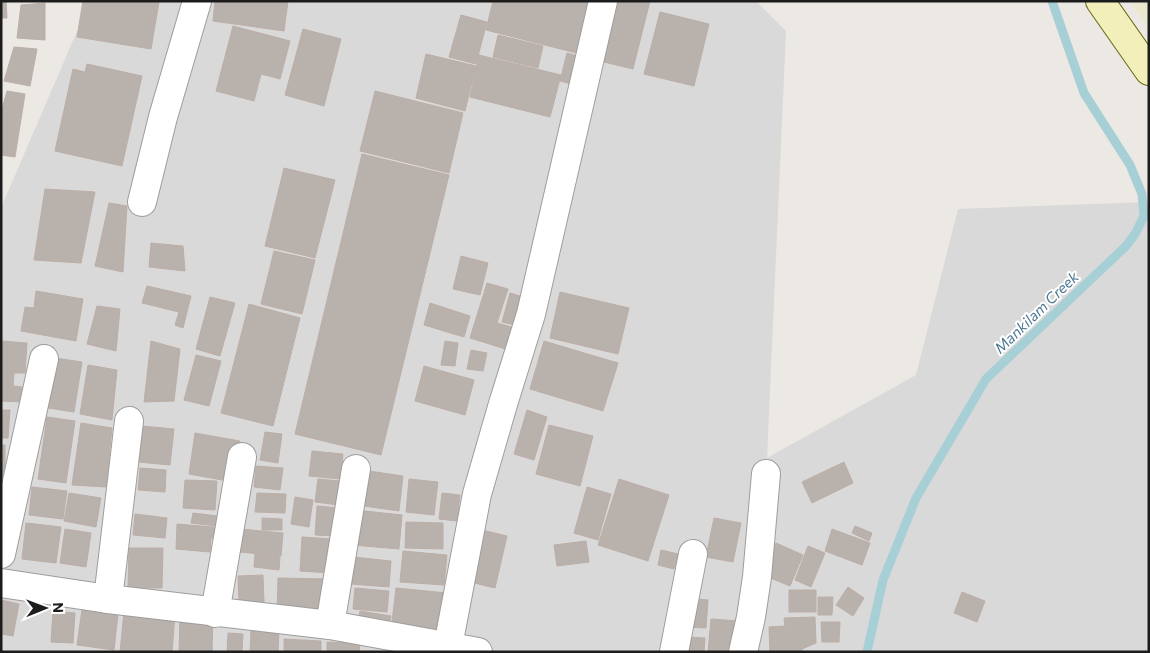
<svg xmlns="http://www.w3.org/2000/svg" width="1150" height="653" font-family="Commissioner,sans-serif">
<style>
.residential{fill:#dad9d9}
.farmland{fill:#eae9d0}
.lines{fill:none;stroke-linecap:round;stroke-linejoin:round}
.stream{stroke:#a7d0d6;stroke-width:9}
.building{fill:#b9b1ac;stroke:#bcaea7}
.street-casing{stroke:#9d9d9d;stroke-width:30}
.secondary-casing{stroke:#666610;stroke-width:30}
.street{stroke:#fff;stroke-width:28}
.secondary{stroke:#f2efbb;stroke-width:28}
.labels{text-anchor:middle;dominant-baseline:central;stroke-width:4;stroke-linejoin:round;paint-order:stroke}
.water-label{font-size:15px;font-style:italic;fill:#4c7793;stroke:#fff}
</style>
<rect width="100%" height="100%" fill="#ece8e3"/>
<path class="residential" d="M90,1H756L786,31L767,458L916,375L958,209L1149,202V652H1V208Z"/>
<path class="farmland" d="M1130,1H1149V30Z"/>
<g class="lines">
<path class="stream" d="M867,652L883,580L916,498L986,379L1126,246L1135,234L1144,216L1142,194L1130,165L1084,93L1052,1"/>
</g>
<g class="building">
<path d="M1,1H6L7,18H1Z"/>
<path d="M83,1H153L159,2L151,49L77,37Z"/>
<path d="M215,1H288L284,31L213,21Z"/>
<path d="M493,1H597L584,55L486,30Z"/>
<path d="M614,1H650L633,69L600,61Z"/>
<path d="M45,3V40L17,38L21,5Z"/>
<path d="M660,12L709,24L694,86L644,74Z"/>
<path d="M461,15L487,22L476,64L449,57Z"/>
<path d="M233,26L290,41L280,79L261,74L254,101L216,91Z"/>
<path d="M303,29L341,39L324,106L285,95Z"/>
<path d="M498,35L543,46L538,68L493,57Z"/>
<path d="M14,47L37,49L30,86L4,81Z"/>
<path d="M567,53L589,59L583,87L560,81Z"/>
<path d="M426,54L476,66L465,111L416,98Z"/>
<path d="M479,55L561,75L550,117L470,97Z"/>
<path d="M87,64L142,76L122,166L55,151L73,69L85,72Z"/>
<path d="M7,91L25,94L15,157L1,155V113Z"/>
<path d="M375,91L463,113L449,173L360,151Z"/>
<path d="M362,154L449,175L381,455L295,434Z"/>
<path d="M284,168L335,180L315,258L265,246Z"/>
<path d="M45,189L95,192L81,263L34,260Z"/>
<path d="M109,203L127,206L123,272L95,266Z"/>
<path d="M151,243L183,246L185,271L149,267Z"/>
<path d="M274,251L315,260L302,314L261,304Z"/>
<path d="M461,256L488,263L480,295L453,289Z"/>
<path d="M487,283L508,289L497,323L519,329L512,351L470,338Z"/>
<path d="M147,286L191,296L183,328L175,325L179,312L142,303Z"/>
<path d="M36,291L83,299L76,341L21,331L25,307L34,308Z"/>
<path d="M560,292L629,308L618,354L550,338Z"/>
<path d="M510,293L527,298L519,326L502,322Z"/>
<path d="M210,297L235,303L220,356L196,349Z"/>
<path d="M430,303L470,316L464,337L424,325Z"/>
<path d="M249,304L300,318L273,426L221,413Z"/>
<path d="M97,306L120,309L116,351L87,344Z"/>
<path d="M1,341L27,343L25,373H14L13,386L22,387L21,402L1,401Z"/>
<path d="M151,341L180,349L174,401L144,402Z"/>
<path d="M445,341L458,343L455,366L441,365Z"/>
<path d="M544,341L618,363L603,411L530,389Z"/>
<path d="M471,350L487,353L483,371L467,369Z"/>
<path d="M196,355L221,361L209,406L184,400Z"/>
<path d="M55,358L82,362L74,412L48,408Z"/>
<path d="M88,365L117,370L112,420L80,414Z"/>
<path d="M424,366L474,380L465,415L415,401Z"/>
<path d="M1,410H10L8,438H1Z"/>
<path d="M527,410L547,417L534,460L514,454Z"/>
<path d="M47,417L75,421L66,483L38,479Z"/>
<path d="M81,423L112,428L106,487L72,485Z"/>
<path d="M549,425L593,436L580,486L536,474Z"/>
<path d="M141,426L174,429L170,465L138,462Z"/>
<path d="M265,432L282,434L278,463L260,460Z"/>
<path d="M195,433L240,441L233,482L189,474Z"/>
<rect x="1" y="445" width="4" height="31"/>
<path d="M312,451L343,454L341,479L309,476Z"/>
<path d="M844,462L853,483L812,503L802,482Z"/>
<path d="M256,466L283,468L280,490L254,487Z"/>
<path d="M140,468L166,470L165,492L138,490Z"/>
<path d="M362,470L403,476L399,511L357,505Z"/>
<path d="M318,479L340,481L338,505L315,502Z"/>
<path d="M409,479L438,482L434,515L406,512Z"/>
<path d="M619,479L669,495L648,561L598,545Z"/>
<path d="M185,480L217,481L215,510L183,508Z"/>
<path d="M32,487L67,491L63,519L29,515Z"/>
<path d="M587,487L611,494L598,540L574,533Z"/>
<path d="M69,493L101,498L96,527L64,521Z"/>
<path d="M257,493L286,494L285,513L255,512Z"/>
<path d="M442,493L460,495L457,521L439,519Z"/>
<path d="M295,497L313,500L309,527L291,524Z"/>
<path d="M219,504L228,506L225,527L191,523L193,513L218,516Z"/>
<path d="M317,506L340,508L338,536L315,535Z"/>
<path d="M356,510L402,515L399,549L353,545Z"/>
<path d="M135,514L167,518L165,538L133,535Z"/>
<path d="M262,518L282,519V530H262Z"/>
<path d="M714,518L741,523L733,562L706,557Z"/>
<path d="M406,522L443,523V549L405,548Z"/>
<path d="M26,523L61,527L56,563L22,559Z"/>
<path d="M177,524L224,528V538H211L210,552L176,549Z"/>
<path d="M855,526L872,533L869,541L852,533Z"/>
<path d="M65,529L91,533L86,567L60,563Z"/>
<path d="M241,529L283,533L281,556L239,552Z"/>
<path d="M832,529L870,543L862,565L825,551Z"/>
<path d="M482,530L507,536L495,588L470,582Z"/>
<path d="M302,537L333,539L330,573L300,571Z"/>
<path d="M586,541L589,562L557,566L554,545Z"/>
<path d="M776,543L803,555L790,586L763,575Z"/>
<path d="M808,546L825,553L811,587L795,580Z"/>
<path d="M129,548H163L162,588H128Z"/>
<path d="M661,550L678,554L674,569L658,565Z"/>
<path d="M403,551L447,555L444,585L400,582Z"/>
<path d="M255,554L280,557L279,570L254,567Z"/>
<path d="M353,557L391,561L389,587L351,584Z"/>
<path d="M263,575L264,602H239L238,576Z"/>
<path d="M278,578L329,579L328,616L277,614Z"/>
<path d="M848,587L864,598L853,616L836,605Z"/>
<path d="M355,588L389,591L387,612L353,609Z"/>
<path d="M396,588L447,593L443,635L391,630Z"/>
<rect x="789" y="590" width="27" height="22"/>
<path d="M962,592L985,601L977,622L954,613Z"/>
<path d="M818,597H833L832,615H818Z"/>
<path d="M689,598L708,600L706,628L687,627Z"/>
<path d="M1,600L19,604L13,636L1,634Z"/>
<path d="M83,602L119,606L114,650L77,645Z"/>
<path d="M53,611L75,613L73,643L51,642Z"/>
<path d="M124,611L175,615L172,652H120Z"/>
<path d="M360,611L391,616L388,630L357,625Z"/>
<path d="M180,615L213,616L212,652H179Z"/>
<path d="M815,617L816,643L802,649V652H770L769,627L785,626L784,618Z"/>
<path d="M711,619L739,621L736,652H708Z"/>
<path d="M821,622H840L839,642H822Z"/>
<path d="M251,628L279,630L278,652H250Z"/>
<path d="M228,633L243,634L242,652H227Z"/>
<path d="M688,637L705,638L704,652H687Z"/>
<path d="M284,639L321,641V652H284Z"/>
<path d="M327,642L360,643L359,652H327Z"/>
</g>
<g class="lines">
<defs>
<g id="street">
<path d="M142,202L163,117L197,1"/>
<path d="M1,554L44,359"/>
<path d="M1,583L108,599L330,625L478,652"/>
<path d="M108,599L129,421"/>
<path d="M215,613L242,457"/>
<path d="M330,625L356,469"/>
<path d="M448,646L477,494L503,404L531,314L603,1"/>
<path d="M674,652L693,554"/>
<path d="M743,652L751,617L757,577L766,474"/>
</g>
<path id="secondary" d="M1100,1L1149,71"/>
</defs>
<use href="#street" class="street-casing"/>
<use href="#secondary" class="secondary-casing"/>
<use href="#street" class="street"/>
<use href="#secondary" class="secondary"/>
</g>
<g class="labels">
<g class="water-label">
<text transform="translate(1036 312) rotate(-44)">Mankilam Creek</text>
</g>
</g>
<rect width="1150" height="653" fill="none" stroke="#1c1c1c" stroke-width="5"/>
<g transform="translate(45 608) rotate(89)" stroke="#ffffff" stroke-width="4" paint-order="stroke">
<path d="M0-4L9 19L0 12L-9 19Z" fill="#1c1c1c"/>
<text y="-8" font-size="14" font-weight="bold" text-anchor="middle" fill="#1c1c1c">N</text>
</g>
</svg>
